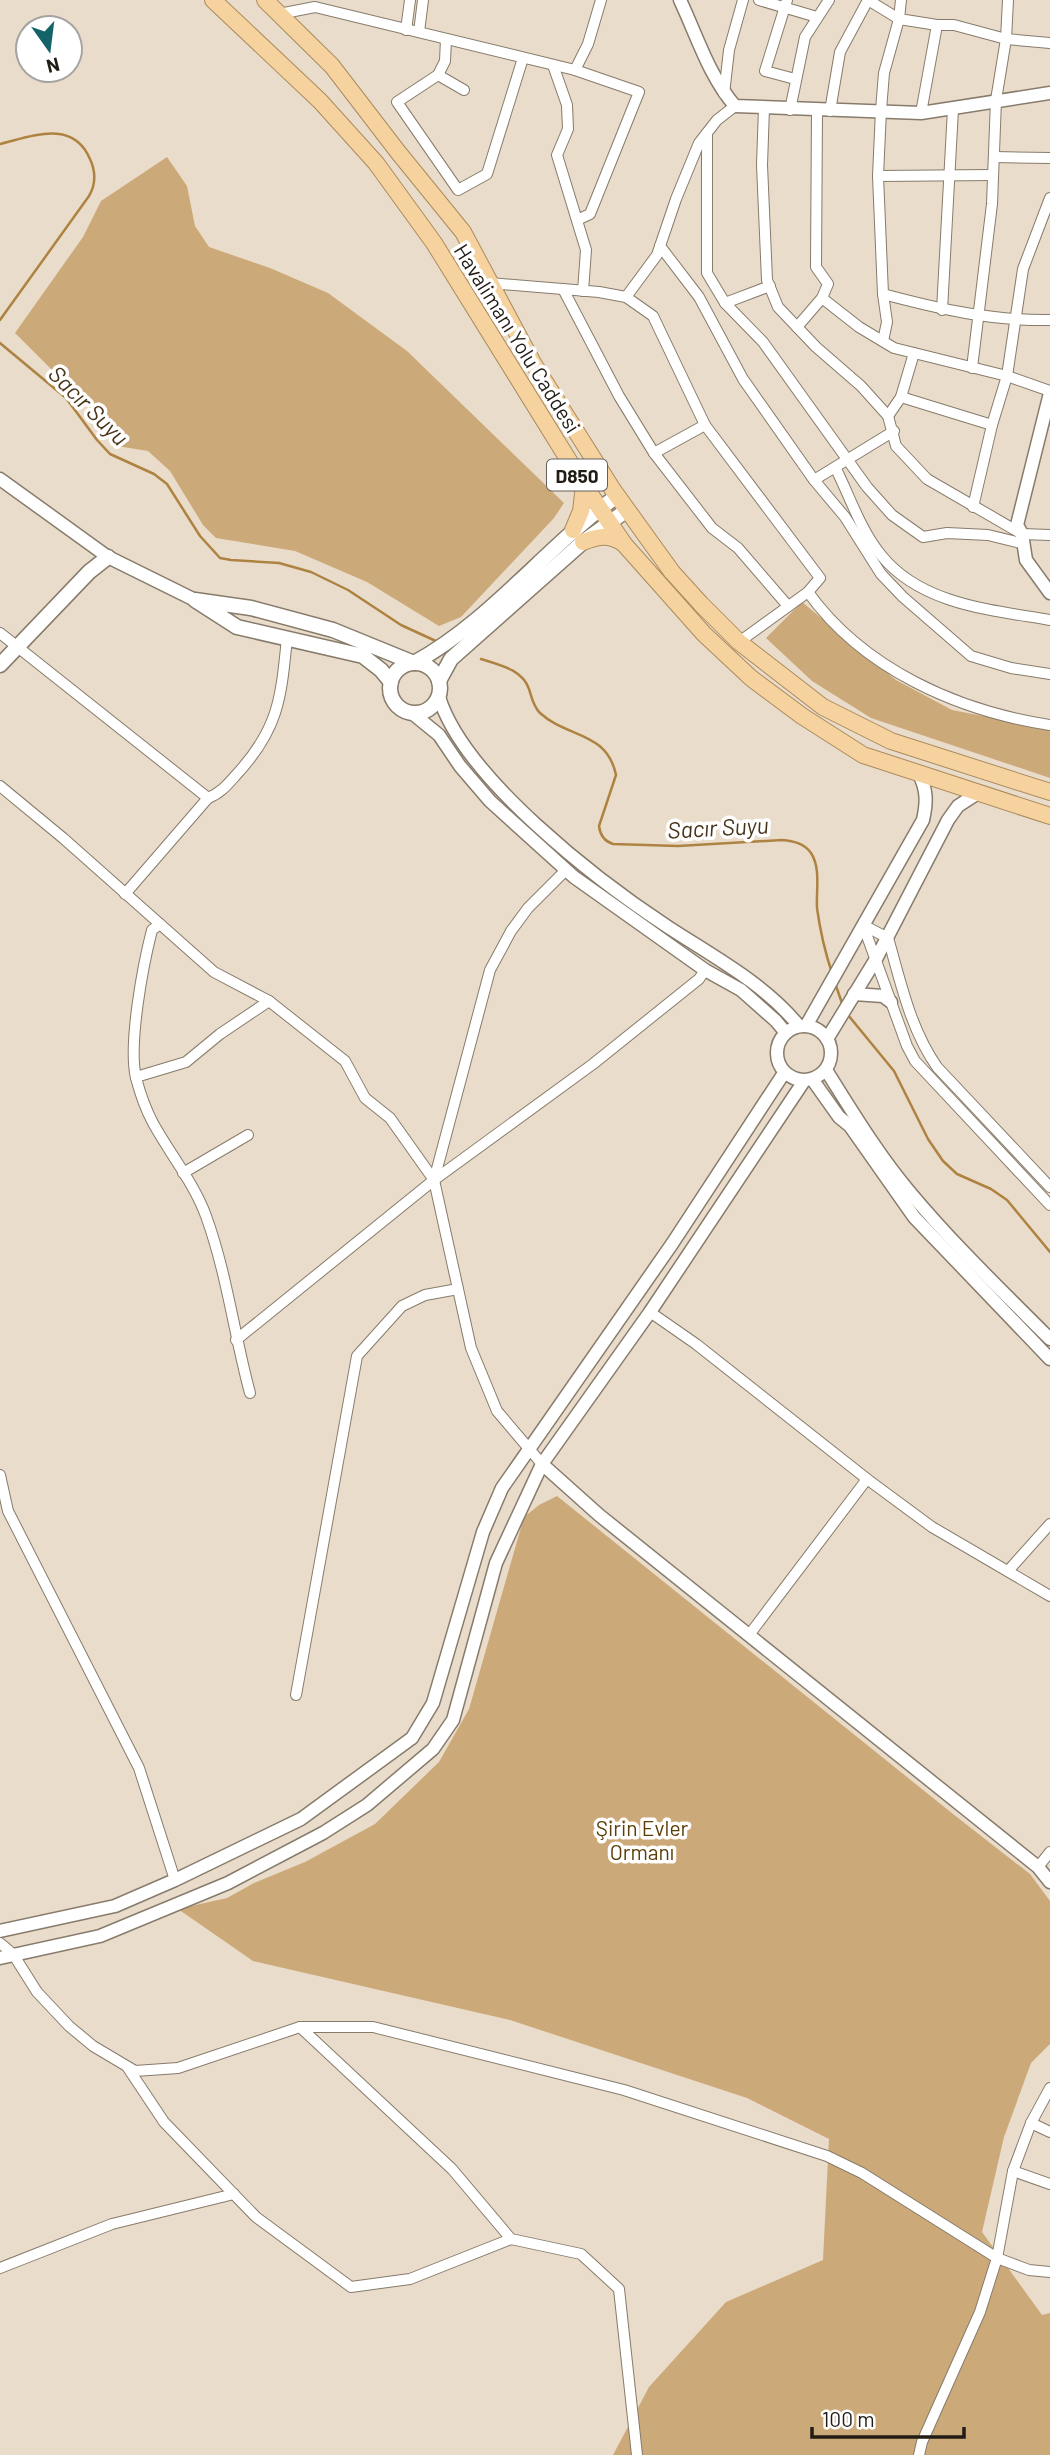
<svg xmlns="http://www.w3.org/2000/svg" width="1050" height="2455" font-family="Barlow,sans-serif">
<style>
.green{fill:#cca978}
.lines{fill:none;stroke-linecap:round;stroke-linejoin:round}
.stream{stroke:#ae8342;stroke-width:2.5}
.minor-casing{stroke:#877b6b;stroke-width:12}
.tertiary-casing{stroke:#877b6b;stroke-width:15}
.secondary-casing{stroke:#877b6b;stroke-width:17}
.trunk-casing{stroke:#aa8b5f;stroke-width:18}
.minor{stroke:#fff;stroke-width:10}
.tertiary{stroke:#fff;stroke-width:12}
.secondary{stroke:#fff;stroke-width:14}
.trunk{stroke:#f6d29e;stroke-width:16}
.labels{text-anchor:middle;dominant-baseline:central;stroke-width:7;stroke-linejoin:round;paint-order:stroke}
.shield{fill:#fff;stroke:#64605c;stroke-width:2}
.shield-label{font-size:19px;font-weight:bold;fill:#211c16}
.street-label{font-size:21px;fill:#211c16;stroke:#fff}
.park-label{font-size:21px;fill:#5c3e08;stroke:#fff}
.water-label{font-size:23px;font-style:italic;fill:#483418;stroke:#fff}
</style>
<rect width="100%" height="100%" fill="#eadcca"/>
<g class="green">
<path d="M167,157L187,186L195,226L209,247L270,268L328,293L407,351L564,503L554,518L461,617L439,626L367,582L295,551L216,538L203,525L170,471L148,451L117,446L93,411L15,333L83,237L101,201Z"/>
<path d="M802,602L896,680L952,710L1050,729V778L871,718L812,681L766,638Z"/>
<path d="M557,1496L953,1814L1030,1874L1050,1901V2044L1031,2063L1004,2137L982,2232L1042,2315L1050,2313V2455H613L649,2387L726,2302L823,2260L829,2139L747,2098L510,2020L253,1961L178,1909L227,1898L254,1883L305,1862L375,1824L439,1762L469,1709L524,1517L539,1505Z"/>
</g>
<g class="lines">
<g class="stream">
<path d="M0,144C33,136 73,119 90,159C96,172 96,184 89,196L0,320"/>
<path d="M0,343L66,398L97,440L110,454L154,474L167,484L200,536L220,558L231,560L279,563L311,572L348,590L401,625L438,642"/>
<path d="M481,659C499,665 522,669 529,689C532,698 533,706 540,713C567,738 607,731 616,775L599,826C600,835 604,841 613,844L678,846L782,840C793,841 804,843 811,853C821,868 816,891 817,908C820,930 825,952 832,973"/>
<path d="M835,983L843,1006"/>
<path d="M848,1015L894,1071L928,1139L943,1161L957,1174L991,1189L1007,1200L1050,1252"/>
</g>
<defs>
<g id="minor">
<path d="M759,0L817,17"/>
<path d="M787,0L765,71L795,79"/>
<path d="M868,0L899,19L937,25H954L1006,39L1050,43"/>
<path d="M901,0L899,19L884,73L881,110L878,176L883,294C939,309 992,321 1050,320"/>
<path d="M279,14L315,7L575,70L639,92L590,214L577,220"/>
<path d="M406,30L410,0"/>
<path d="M419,32L423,0"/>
<path d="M446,39L445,61L438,75L397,102L458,190L487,174L523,58"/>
<path d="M553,65L567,105L568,129L557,155L586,250L583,291"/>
<path d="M575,70L588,44L601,0"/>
<path d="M438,75L464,90"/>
<path d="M724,94L729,50L743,0"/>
<path d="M735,106L717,120L699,143L676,199L657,255L626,297L653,316L705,425L820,578L808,592"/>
<path d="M764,108L762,165L767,280L778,307L816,347L861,386L888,416L896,446L927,479L1022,534L1050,535"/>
<path d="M790,110L805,37L829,0"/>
<path d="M817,111L816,267L828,284L822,298"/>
<path d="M830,111L840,52L868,0"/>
<path d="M921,113L937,25"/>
<path d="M707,133V273L725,303L763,342L867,487L892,515L923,537L947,533L988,535L1021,543"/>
<path d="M994,157L1050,158"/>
<path d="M878,176L993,175"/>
<path d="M660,246L699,297L743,379L814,480L845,517L881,574L903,597L971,656L1011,668L1050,674"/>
<path d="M490,283L599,292L626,297"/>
<path d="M563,289L619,396L654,453L712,528L738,548L788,606"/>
<path d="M725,303L770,286"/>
<path d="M942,310L953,109"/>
<path d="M797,327L822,298L859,327L894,348L1007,376L1050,391"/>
<path d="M883,341L887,322L883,294"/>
<path d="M972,368L992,204L996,100L1006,39L1008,0"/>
<path d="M901,397L992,425"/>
<path d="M888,416L901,397L914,353"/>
<path d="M654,453L705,425"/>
<path d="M836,469C850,497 861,531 881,555C921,605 992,610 1050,620"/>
<path d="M814,480L894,431"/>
<path d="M973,507L992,425L1007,376L1023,269L1050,198"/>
<path d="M0,633L208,798C221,793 228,784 237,774C279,728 281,698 287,638"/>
<path d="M739,642L808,592C863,669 958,711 1050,725"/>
<path d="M0,786L63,838L214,972L269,1001L345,1061L365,1098L390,1118L434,1180"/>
<path d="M125,894L208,798"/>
<path d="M160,924L152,930C143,965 128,1044 136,1078C140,1093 146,1110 153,1123C170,1154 194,1183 206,1216C227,1274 234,1334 250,1393"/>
<path d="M863,925L907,1046L915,1061L1050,1205"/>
<path d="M863,925L888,938C901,983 910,1028 937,1067L1050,1187"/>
<path d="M136,1077L186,1062L220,1034L269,1001"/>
<path d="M183,1173L248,1135"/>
<path d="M650,1312L696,1344L867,1479L932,1527L1050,1596"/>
<path d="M236,1340L434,1180L593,1064L699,979L705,970"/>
<path d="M542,1464L497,1411L471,1348L434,1180L490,970L511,931L528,908L566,870"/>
<path d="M0,1475L8,1511L139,1768L175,1880"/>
<path d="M1008,1571L1050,1524"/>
<path d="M749,1635L867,1479"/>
<path d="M296,1695L357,1356L402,1306L425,1295L458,1289"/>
<path d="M1038,1867L1050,1852"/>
<path d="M0,1943L13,1954L37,1992L69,2026L93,2046L135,2071L178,2068L300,2027H373L624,2090L827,2156L862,2173L997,2258L1029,2270L1050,2272"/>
<path d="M300,2027L452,2169L511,2239L581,2254L619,2289L637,2455"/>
<path d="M128,2068L164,2122L256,2217L351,2287L410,2279L511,2239"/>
<path d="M1031,2123L1050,2132"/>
<path d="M1013,2171L1050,2184"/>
<path d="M0,2268L112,2224L234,2194"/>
<path d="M919,2455L922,2442L980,2312L997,2258L1013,2171L1031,2123L1050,2088"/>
</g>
<g id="tertiary">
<path d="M680,0C697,36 709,76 735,106L921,113L1050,93"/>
<path d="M1050,393L1017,525L1022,534L1026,560L1050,593"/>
<path d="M0,479L108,557L195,600"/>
<path d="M439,697C464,778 598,881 668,927C714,957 765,984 799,1026"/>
<path d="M412,713L439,735L460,766L490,801L574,877L705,970L741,990L776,1021L786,1033"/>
<path d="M854,994L883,996L891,1002"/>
<circle cx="804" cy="1053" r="27"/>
<path d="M806,1026L923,820C927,802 927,790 919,774"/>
<path d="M827,1039L876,959L948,820L958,806L978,793"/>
<path d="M826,1070C852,1111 877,1153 908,1190C952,1243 1002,1291 1050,1339"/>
<path d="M812,1079L839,1117L850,1126L914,1217L1050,1359"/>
<path d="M542,1464L599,1515L1038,1867L1050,1882"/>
<path d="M0,1931L115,1906L175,1880L301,1819L412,1738L433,1703L483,1532L502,1488L672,1244L784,1073"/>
<path d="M0,1958L100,1936L228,1883L323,1833L367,1805L433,1749L453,1720L496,1563L542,1464L650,1312L804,1081"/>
</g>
<g id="secondary">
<circle cx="415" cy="688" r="25"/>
<path d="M0,665L89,572L108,557"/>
<path d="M439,681L451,659L583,542L627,510"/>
<path d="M391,682L381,670L363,656L237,627L195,600L251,608L333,630L414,663C491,621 546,547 617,496"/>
</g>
<g id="trunk">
<path d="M213,0L320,101L376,163L434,243L584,485L624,544L704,634L751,678L802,716L863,755L1050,816"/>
<path d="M265,0L332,66L398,152L463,232L533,363L613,490L672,572L701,604L739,642L823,707L891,741L1050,792"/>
<path d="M573,530L581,511L584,485"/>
<path d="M583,542C599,536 608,534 623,543"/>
</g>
</defs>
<use href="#minor" class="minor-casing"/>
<use href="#tertiary" class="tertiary-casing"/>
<use href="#secondary" class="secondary-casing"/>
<use href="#trunk" class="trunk-casing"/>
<use href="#minor" class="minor"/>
<use href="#tertiary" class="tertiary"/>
<use href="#secondary" class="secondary"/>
<use href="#trunk" class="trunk"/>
</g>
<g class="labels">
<rect class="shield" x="547" y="459.5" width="60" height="31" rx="5"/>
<g class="shield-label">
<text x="577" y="475">D850</text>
</g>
<g class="street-label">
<text transform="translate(518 338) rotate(58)">Havalimanı Yolu Caddesi</text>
</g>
<g class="park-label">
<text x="642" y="1827">Şirin Evler<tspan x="642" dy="24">Ormanı</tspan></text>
</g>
<g class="water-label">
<text transform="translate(89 405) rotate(45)">Sacır Suyu</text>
<text transform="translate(718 827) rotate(-3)">Sacır Suyu</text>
</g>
</g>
<g transform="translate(49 49) rotate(166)"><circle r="33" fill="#ffffff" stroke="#a6a4a2" stroke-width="2"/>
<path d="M0-5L12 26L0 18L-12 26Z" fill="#136368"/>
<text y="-10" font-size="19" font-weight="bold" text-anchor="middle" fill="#211c16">N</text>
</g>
<path d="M812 2427v10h152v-10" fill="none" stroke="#211c16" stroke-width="3.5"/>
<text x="822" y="2427" font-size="21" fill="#211c16" stroke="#ffffff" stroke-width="5" paint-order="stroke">100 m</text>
</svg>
